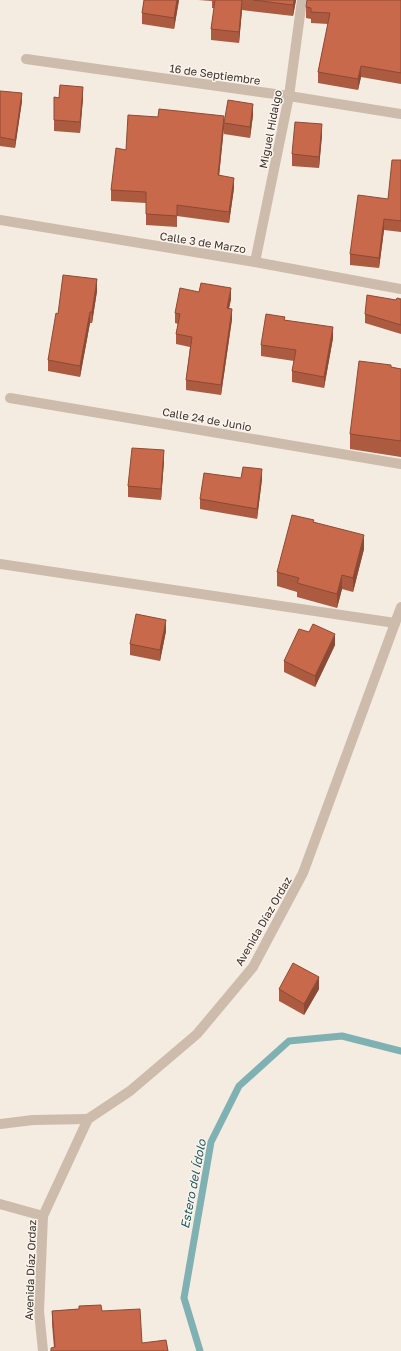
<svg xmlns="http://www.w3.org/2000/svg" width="401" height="1351" font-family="'Golos Text',sans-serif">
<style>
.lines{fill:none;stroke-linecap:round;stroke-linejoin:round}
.stream{stroke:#7fb0b2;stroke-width:7}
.minor{stroke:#cdbbac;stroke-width:10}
.wall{fill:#ac5a40}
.shaded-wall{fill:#8c4a34}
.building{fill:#c8694b;stroke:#8c4a34}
.labels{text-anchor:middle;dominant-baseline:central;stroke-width:3;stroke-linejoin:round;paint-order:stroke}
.street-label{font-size:11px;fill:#3b302b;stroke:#fbf5ee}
.water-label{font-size:12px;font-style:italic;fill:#1f5a5e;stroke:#fbf5ee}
</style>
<rect width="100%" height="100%" fill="#f4ebe1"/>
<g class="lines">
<path class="stream" d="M200,1351L184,1298L211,1142L239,1086L289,1041L342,1036L401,1051"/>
<g class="minor">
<path d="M26,59L289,96L401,114"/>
<path d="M0,220L255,262L401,289"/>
<path d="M255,262L289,96L302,0"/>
<path d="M10,398L401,464"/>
<path d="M0,564L395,623"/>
<path d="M0,1124L33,1120L88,1119"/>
<path d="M0,1204L43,1216"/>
<path d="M43,1351L39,1311L43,1216L88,1119L130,1091L197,1034L253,967L303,873L401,607"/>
</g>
</g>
<g class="wall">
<path d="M144,0H179L174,29L142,24V13Z"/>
<path d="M198,0H296L293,16L242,10L239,43L211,40V29L214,8H212V1Z"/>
<path d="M401,0V84L361,77L358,90L318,83V72L328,24L311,23V19L306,18V7Z"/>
<path d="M0,91L22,101L15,148L0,146Z"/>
<path d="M54,97L59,98H83L80,133L54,131Z"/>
<path d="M253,115L250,138L224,134V123Z"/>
<path d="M224,127L219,176L234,188L229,223L177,216V227L146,225V203L111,201V190L126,150Z"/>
<path d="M322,135L319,168L292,166V154Z"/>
<path d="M401,160V232L384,230L379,268L350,265V254L388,199Z"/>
<path d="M97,291L92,323H90L80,377L48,371V360L58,314Z"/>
<path d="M231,299L229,308L232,319L221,395L186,390V380L190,347L176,344V334L178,324L175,323V313Z"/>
<path d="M401,299V334L365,323V314L396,300Z"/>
<path d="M285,320L333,338L324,388L292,382V371L294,361L261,356V345Z"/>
<path d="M391,367L401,369V457L350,449V434Z"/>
<path d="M164,461L161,500L128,497V486Z"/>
<path d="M241,478L262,479L257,519L200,509V499Z"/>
<path d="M314,522L364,549L353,592L342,589L337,608L297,597V592L277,586V572Z"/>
<path d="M166,631L160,661L130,655V644Z"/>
<path d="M335,645L315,687L284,672V661Z"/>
<path d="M279,989H319L304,1015L279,1001Z"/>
<path d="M79,1306L102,1311L142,1343L168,1351H51V1348H54L52,1324V1311L79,1309Z"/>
</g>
<g class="shaded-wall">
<path d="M177,0H179L174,29V18Z"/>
<path d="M242,0V10L239,43V32Z"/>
<path d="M294,0H296L293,16V5Z"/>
<path d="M361,66V77L358,90V79Z"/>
<path d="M83,87V98L80,133V122Z"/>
<path d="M22,93V101L15,148V140Z"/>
<path d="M253,104V115L250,138V127Z"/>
<path d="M224,116V127L218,186V175Z"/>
<path d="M322,124V135L319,168V157Z"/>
<path d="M234,178V188L229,223V212Z"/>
<path d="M384,219V230L379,268V258Z"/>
<path d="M97,279V291L92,323V312Z"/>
<path d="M231,288V299L227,318V308Z"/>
<path d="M232,309V319L221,395V385Z"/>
<path d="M90,312V323L80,377V366Z"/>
<path d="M333,327V338L324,388V377Z"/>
<path d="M164,450V461L161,500V489Z"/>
<path d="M262,469V479L257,519V509Z"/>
<path d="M364,535V549L353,592V578Z"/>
<path d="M342,575V589L337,608V594Z"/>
<path d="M166,620V631L160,661V650Z"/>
<path d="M335,634V645L315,687V676Z"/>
<path d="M319,977V989L304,1015V1004Z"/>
</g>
<g class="building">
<path d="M144,0H177L174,18L142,13Z"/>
<path d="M215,0H242L239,32L211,29Z"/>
<path d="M253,0H294L293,5Z"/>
<path d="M307,0H401V73L361,66L358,79L318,72L330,13L311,12V8L306,7Z"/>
<path d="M60,85L83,87L80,122L54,120V97L59,98Z"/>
<path d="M0,91L22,93L15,140L0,137Z"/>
<path d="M228,100L253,104L250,127L224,123Z"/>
<path d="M159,109L224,116L218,175L234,178L229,212L177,205V216L146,214V192L111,190L116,148L126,150L128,115L158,117Z"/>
<path d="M295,122L322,124L319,157L292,154Z"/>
<path d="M392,160H401V221L384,219L379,258L350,254L358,195L388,199Z"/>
<path d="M63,275L97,279L92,312H90L80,366L48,360L56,313L58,314Z"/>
<path d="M201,283L231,288L227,308L232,309L221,385L186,380L192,337L176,334L180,314L175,313L180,288L199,292Z"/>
<path d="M367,295L396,300L397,298L401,299V325L365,314Z"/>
<path d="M266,314L285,317L284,320L333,327L324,377L292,371L296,350L261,345Z"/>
<path d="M359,361L391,365V367L401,369V441L350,434Z"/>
<path d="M132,448L164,450L161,489L128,486Z"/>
<path d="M243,467L262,469L257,509L200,499L204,473L241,478Z"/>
<path d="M292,515L314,520L313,522L364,535L353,578L342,575L337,594L297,583L299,578L277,572Z"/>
<path d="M136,614L166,620L160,650L130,644Z"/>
<path d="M313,624L335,634L315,676L284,661L299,629L309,632Z"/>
<path d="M293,963L319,977L304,1004L279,989Z"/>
<path d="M101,1305L102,1311L140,1309L142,1343L166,1340L168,1351H51V1348L55,1347L52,1311L79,1309V1306Z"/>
</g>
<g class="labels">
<g class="street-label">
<text transform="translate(215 74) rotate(8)">16 de Septiembre</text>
<text transform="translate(270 129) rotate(-79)">Miguel Hidalgo</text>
<text transform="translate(203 242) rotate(9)">Calle 3 de Marzo</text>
<text transform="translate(207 419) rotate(10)">Calle 24 de Junio</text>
<text transform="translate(263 921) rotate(-60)">Avenida Díaz Ordaz</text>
<text transform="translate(30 1270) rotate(-88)">Avenida Díaz Ordaz</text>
</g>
<g class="water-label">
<text transform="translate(193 1184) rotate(-79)">Estero del Ídolo</text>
</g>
</g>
</svg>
